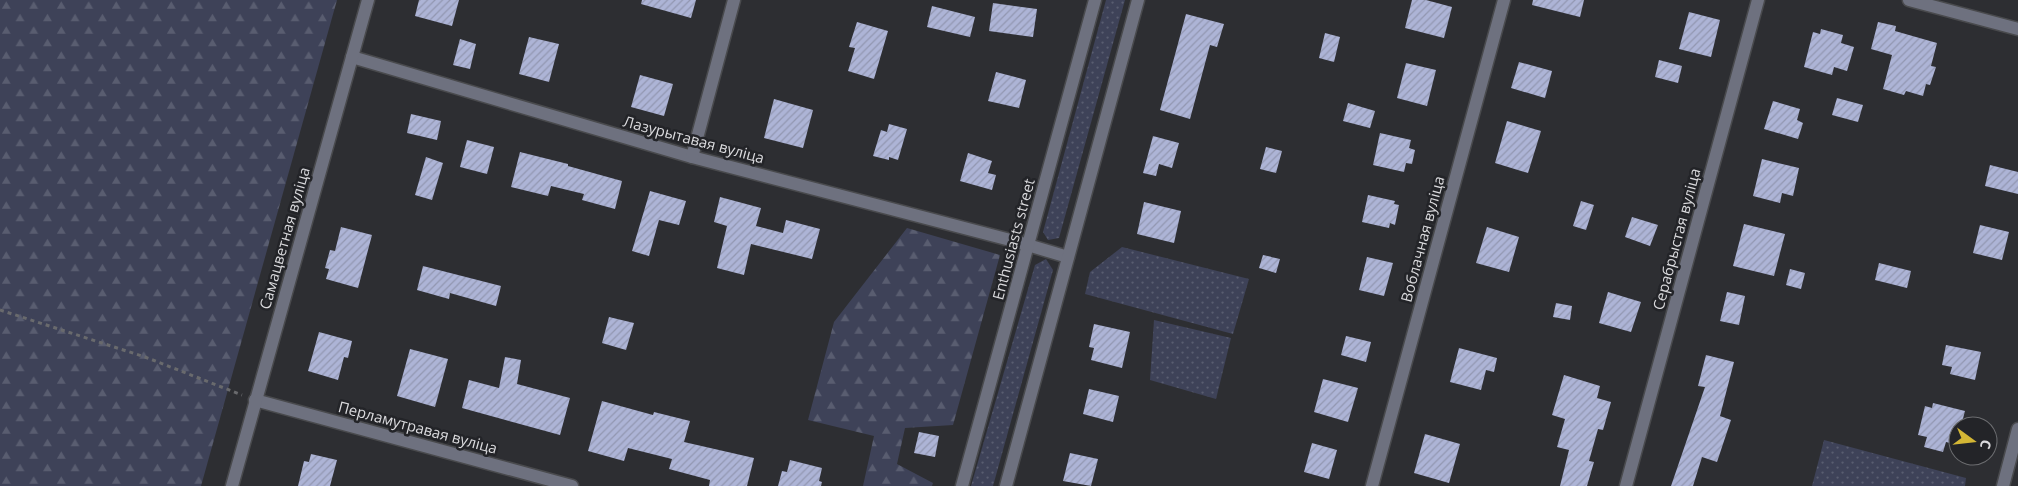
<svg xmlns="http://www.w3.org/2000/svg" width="2018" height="486" font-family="'Open Sans',sans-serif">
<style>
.grass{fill:url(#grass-dots)}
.forest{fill:url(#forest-firs)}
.building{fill:url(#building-hatch)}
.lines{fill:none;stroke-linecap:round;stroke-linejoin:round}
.minor-casing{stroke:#494a4d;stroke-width:15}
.path{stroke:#696a6d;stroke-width:3;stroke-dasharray:4 4;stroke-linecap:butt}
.minor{stroke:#6e717f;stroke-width:12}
.labels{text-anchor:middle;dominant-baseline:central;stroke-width:5;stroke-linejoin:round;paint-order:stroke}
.street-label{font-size:15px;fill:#dadadd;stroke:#232428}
</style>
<defs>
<pattern id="grass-dots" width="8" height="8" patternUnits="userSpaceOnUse" patternTransform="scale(1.25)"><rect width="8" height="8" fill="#3e4258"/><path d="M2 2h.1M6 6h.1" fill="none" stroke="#595d70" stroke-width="1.8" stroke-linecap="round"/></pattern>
<pattern id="forest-firs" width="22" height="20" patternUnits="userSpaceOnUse" patternTransform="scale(1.25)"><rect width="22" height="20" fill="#3e4258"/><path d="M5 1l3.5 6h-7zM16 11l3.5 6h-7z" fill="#595d70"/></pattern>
<pattern id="building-hatch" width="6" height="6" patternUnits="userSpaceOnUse" patternTransform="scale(1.25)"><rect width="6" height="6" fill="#adb4d6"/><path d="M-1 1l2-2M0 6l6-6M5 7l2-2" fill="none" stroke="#9297b1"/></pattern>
</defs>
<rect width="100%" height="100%" fill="#2d2e32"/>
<g class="grass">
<path d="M1106,0H1125L1059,238L1048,240L1043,232Z"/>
<path d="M1122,247L1249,279L1233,334L1085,294L1090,272Z"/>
<path d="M1046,259L1053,270L993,486H971L1035,265Z"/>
<path d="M1154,320L1231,338L1216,399L1150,380Z"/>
<path d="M1824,440L1966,478L1965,486H1812Z"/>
</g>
<g class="forest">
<path d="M0,0H337L201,486H0Z"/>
<path d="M907,228L1000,255L953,425L905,428L897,464L933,483L932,486H863L874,436L808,420L834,322Z"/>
</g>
<g class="building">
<path d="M419,0H459L452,26L415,16Z"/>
<path d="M642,0H696L691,18L641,4Z"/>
<path d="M1412,0H1426L1452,7L1444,38L1405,28Z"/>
<path d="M1533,0H1584L1580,17L1532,5Z"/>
<path d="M993,3L1037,9L1033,37L989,31Z"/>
<path d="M932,6L975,17L970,37L927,27Z"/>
<path d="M1689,12L1720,20L1711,57L1679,49Z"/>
<path d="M1186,14L1224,24L1217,47L1210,45L1190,119L1160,110Z"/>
<path d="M857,22L888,31L874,79L848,71L855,48L849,47Z"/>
<path d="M1878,22L1896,26L1895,31L1937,43L1931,66L1936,67L1930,85L1926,84L1923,96L1906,91L1904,95L1883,89L1892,55L1871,49Z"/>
<path d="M1821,29L1843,35L1841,43L1854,47L1847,71L1834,67L1832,75L1804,67L1813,32L1820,34Z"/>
<path d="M1325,33L1340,37L1334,62L1319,58Z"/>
<path d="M529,37L559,44L549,82L519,74Z"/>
<path d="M460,39L476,44L470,69L453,65Z"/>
<path d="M1659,60L1682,66L1678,83L1655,77Z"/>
<path d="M1519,62L1552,71L1545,98L1511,88Z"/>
<path d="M1406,63L1436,70L1427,106L1397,98Z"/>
<path d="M996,72L1026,80L1019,108L988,101Z"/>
<path d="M640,75L673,84L664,116L631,107Z"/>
<path d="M1837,98L1863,105L1858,122L1832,115Z"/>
<path d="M774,99L813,110L803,148L764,138Z"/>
<path d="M1773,101L1800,109L1797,120L1803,123L1798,139L1764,129Z"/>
<path d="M1348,103L1375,111L1370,128L1343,121Z"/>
<path d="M411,114L441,121L437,140L407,133Z"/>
<path d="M1507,121L1541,131L1528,173L1495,163Z"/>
<path d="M889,124L907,129L898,160L889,157V160L873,156L881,130L887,132Z"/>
<path d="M1380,133L1411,140L1409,148L1415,150L1412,164L1406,163L1404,172L1373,165Z"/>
<path d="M1153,136L1179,143L1172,168L1159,164L1156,176L1143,173Z"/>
<path d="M467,140L494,147L487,174L460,167Z"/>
<path d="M1266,147L1282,151L1276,173L1260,169Z"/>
<path d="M520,152L568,164V166L622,181L615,209L582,200L584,194L551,186L548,196L511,187Z"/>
<path d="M968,153L992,161L988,173L996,175L992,190L960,181Z"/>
<path d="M426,157L443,163L432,200L415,195Z"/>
<path d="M1762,159L1799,168L1793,196L1782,193L1780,203L1753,196Z"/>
<path d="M1990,165L2018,172V194L1985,186Z"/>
<path d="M650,191L686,201L679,225L659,220L649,256L632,251Z"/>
<path d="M1368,195L1395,201L1394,204L1399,205L1395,225L1390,223L1389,228L1362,222Z"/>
<path d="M720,197L761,208L756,226L783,233L786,220L820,229L812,259L751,244L744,275L717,268L727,226L714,222Z"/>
<path d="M1581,201L1594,205L1586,230L1573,226Z"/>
<path d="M1144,202L1181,211L1174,243L1137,234Z"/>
<path d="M1632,217L1658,225L1650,246L1625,237Z"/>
<path d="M1744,224L1785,234L1774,276L1733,266Z"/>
<path d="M1980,225L2009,232L2002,260L1973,253Z"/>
<path d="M341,227L372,235L358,288L326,279L329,269L325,268L330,250L335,251Z"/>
<path d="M1487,227L1519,237L1509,272L1476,263Z"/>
<path d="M1263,255L1280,259L1276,273L1259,268Z"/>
<path d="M1367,257L1393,263L1384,296L1359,290Z"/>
<path d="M1879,263L1911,271L1907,288L1875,280Z"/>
<path d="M423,266L501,286L496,306L450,293L449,299L417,290Z"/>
<path d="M1790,269L1805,273L1801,289L1786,285Z"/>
<path d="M1608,292L1641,302L1631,332L1599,323Z"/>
<path d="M1727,292L1745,296L1739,325L1720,321Z"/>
<path d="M1556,303L1572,306L1570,320L1553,317Z"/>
<path d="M609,317L634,323L626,350L602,343Z"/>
<path d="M1094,324L1130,332L1122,368L1091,360L1094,348L1089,347Z"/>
<path d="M319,332L352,341L348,358L344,357L338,380L308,371Z"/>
<path d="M1346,336L1371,342L1366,362L1341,355Z"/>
<path d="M1946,345L1981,352L1975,380L1950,374L1952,367L1942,365Z"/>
<path d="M1459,348L1497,358L1494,372L1486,370L1481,390L1450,382Z"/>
<path d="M410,349L448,359L435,407L397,396Z"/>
<path d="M1706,355L1734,362L1720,416L1731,420L1717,462L1702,457L1693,486H1671L1705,387L1698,386Z"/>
<path d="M505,357L521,360L517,384L570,398L560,435L462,408L469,380L499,388Z"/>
<path d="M1564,375L1600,386L1597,398L1611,402L1603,430L1598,429L1589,461L1594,462L1587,486H1560L1569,450L1557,447L1565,419L1552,415Z"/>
<path d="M1323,379L1358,388L1348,422L1314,412Z"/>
<path d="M1089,389L1119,396L1113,422L1083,414Z"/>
<path d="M602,401L653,415L654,412L690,421L684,442L754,458L747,486H709L710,480L669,469L672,459L628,448L624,461L588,451Z"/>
<path d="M1933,403L1965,411L1961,426H1958V445L1946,442L1943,452L1924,447L1927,437L1918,435L1925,406L1932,408Z"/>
<path d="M919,432L939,436L935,457L914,453Z"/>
<path d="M1425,434L1460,444L1449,483L1414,473Z"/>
<path d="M1312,443L1337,450L1329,479L1304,472Z"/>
<path d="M1070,453L1098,459L1091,486L1063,481Z"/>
<path d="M311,454L337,460L330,486H298L304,461L309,462Z"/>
<path d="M790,460L822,468L819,481L822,482L821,486H778L782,471L787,472Z"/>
</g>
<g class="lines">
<defs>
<g id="minor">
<path d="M1909,0L2018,29"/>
<path d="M352,57L692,157L1014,241L1068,257"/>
<path d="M692,157L734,0"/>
<path d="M255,400L572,486"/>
<path d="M232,486L368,0"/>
<path d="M962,486L1095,0"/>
<path d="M1006,486L1138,0"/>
<path d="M1372,486L1504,0"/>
<path d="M1626,486L1758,0"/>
<path d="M2003,486L2018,429"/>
</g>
</defs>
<use href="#minor" class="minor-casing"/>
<path class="path" d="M0,310L145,357L242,395"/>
<use href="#minor" class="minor"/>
</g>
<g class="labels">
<g class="street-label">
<text transform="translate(694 139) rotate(15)">Лазурытавая вуліца</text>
<text transform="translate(284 238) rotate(-74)">Самацветная вуліца</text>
<text transform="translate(1013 239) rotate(-75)">Enthusiasts street</text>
<text transform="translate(1422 239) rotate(-75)">Воблачная вуліца</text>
<text transform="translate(1676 239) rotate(-75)">Серабрыстая вуліца</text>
<text transform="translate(418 427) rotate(15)">Перламутравая вуліца</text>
</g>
</g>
<g transform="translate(1973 441) rotate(105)"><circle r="24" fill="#232428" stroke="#6c6d70"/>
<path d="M0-4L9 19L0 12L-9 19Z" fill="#d3b635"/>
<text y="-8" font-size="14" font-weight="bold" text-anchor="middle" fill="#dadadd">С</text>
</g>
</svg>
